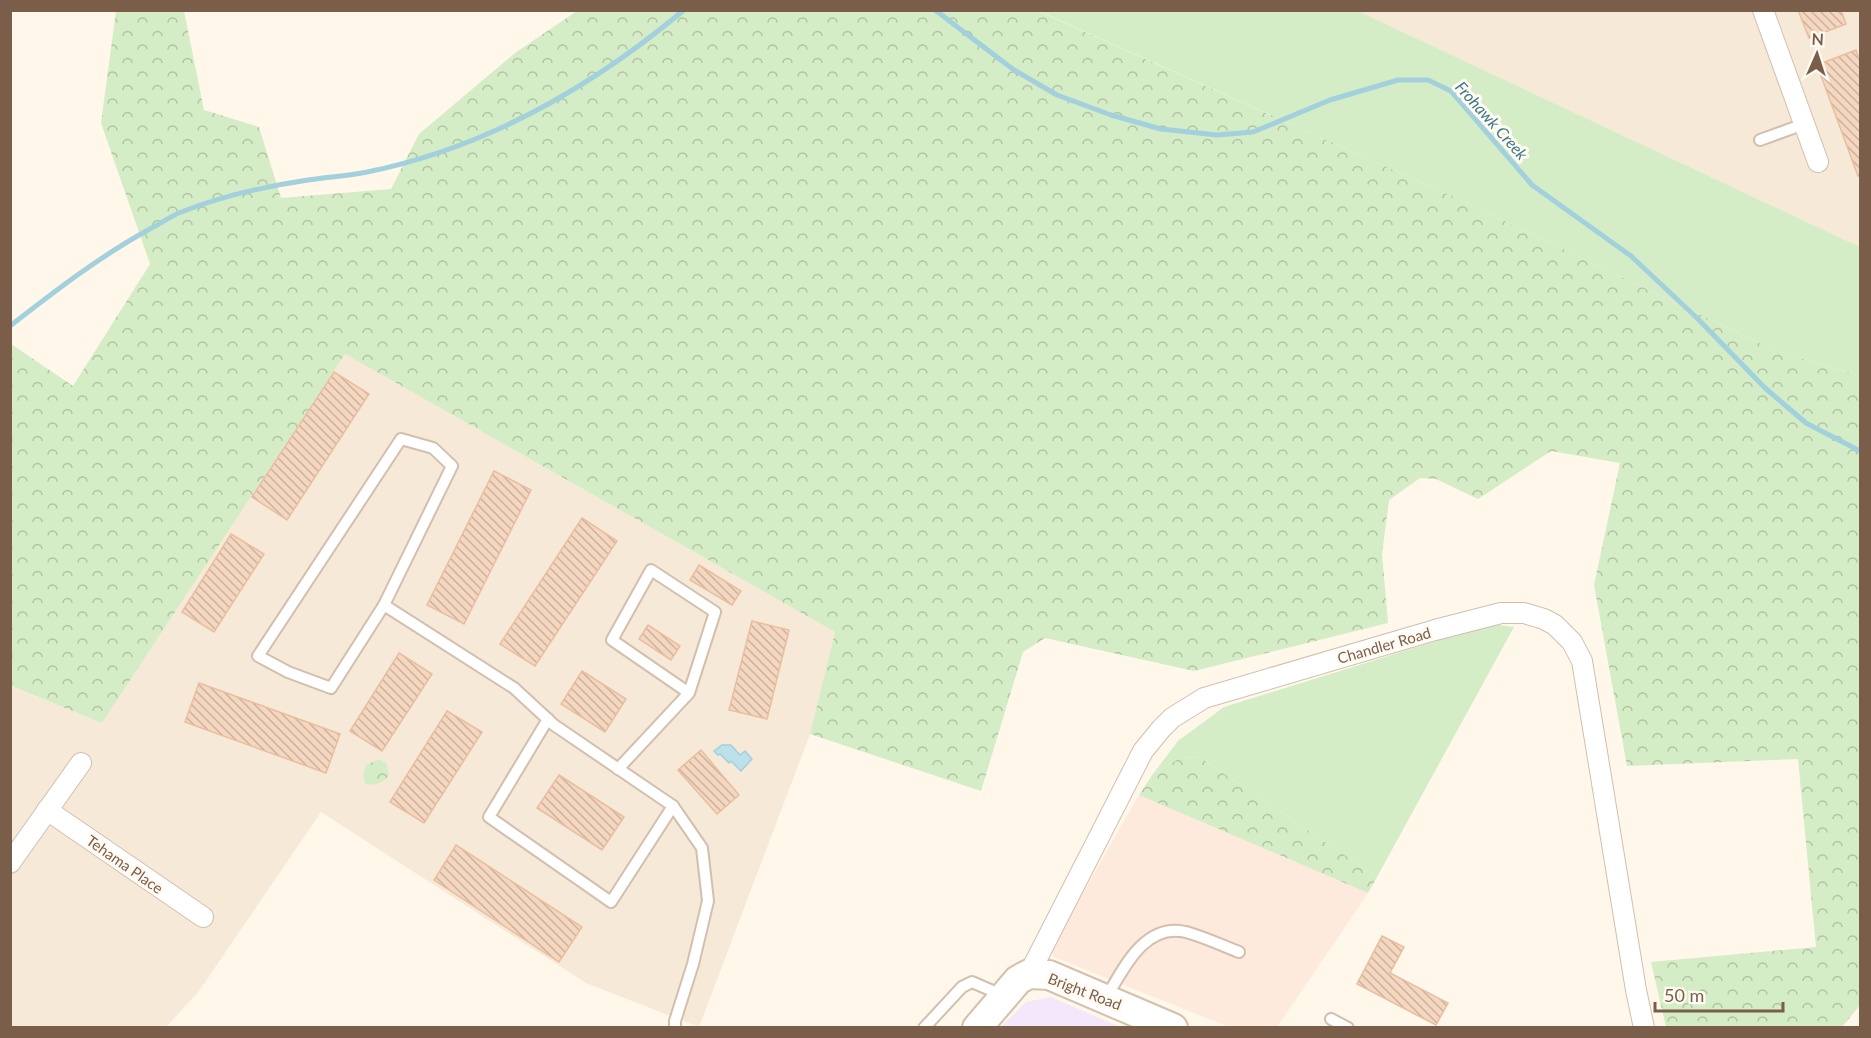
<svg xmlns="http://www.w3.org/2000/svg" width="1871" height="1038" font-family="Lato,sans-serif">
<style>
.residential{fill:#f6e9d8}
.commercial{fill:#fee9dd}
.education{fill:#f4e6fb}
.grass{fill:#d4edc6}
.forest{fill:url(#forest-crowns)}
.water{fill:#bce1ea;stroke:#a2d0dc;stroke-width:1.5}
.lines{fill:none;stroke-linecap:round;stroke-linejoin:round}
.stream{stroke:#a2d0dc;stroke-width:5}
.building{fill:url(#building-back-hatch);stroke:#e9be9f;stroke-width:1.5}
.lane-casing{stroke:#d2bfae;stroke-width:14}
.street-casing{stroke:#d2bfae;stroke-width:22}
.secondary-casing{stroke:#d5c0ab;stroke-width:32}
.lane{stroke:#fff;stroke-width:10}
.street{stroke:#fff;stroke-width:20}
.secondary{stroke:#fff;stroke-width:28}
.labels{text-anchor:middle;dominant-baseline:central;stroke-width:6;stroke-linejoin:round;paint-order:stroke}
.street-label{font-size:15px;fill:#7b5e4a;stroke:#fffaf2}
.water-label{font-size:16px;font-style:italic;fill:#3f7988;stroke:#fffaf2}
</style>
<defs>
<pattern id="forest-crowns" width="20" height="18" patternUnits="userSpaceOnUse" patternTransform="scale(1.5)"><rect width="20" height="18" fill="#d4edc6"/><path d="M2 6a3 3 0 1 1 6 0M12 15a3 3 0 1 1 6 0" fill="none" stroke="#b1c3a3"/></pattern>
<pattern id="building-back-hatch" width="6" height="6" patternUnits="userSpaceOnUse" patternTransform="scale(1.5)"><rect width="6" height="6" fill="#f5d7c0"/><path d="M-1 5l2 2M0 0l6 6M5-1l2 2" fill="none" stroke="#cbb29e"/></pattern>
</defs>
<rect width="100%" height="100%" fill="#fef7ea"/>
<g class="residential">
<path d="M1358,11H1860V247Z"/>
<path d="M345,354L835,632L810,734L699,1027L586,983L321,812L199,991L166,1027H11L10,686L102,723Z"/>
</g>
<path class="commercial" d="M1139,795L1368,893L1277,1027H1229L1054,957L1051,949Z"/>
<path class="education" d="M1051,997L1120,1027H1001L1026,1002Z"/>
<g class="grass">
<path d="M1039,11H1358L1860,247V376L1774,350L1467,203Z"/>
<path d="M1491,624L1514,627L1377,877L1201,758L1182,757L1153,774L1178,741L1224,707Z"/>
</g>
<g class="forest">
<path d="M116,11H184L204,110L259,127L281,198L391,189L419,134L515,53L577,11H1038L1467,203L1774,350L1860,376V1005L1842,1027H1666L1651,962L1816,947L1798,759L1627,766L1594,585L1620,463L1551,451L1478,499L1436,479L1420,478L1389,500L1382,554L1388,623L1194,671L1045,638L1023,652L981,791L810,734L835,632L345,354L102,723L11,686V344L73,386L150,264L101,123Z"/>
<path d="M1182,757L1201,758L1377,877L1368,893L1139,795L1153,774Z"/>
<path d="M379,759L386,763L389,775C383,783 375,786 366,784L363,777L366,765Z"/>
</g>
<path class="water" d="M722,745H731L740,755L745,751L752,759L741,771L731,761L729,763L720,754L718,755L714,751Z"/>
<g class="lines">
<g class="stream">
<path d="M935,10L1014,70L1057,95L1111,115L1161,129L1217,135L1253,132L1330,100L1398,80H1428L1451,91L1532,185L1631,256L1698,319L1765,388L1806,423L1860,451"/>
<path d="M10,326C55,291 99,257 148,230C160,224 172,215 184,211C223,196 267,186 308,180C327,177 347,176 367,172C485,148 592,87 684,10"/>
</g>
</g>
<g class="building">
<path d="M1798,10H1841L1846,24L1809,38Z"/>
<path d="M1856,50L1860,62V176H1858L1817,65Z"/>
<path d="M334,372L369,394L287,520L252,497Z"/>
<path d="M494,471L531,490L464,624L427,605Z"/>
<path d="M582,518L617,541L535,666L500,644Z"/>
<path d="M231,534L264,554L214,632L182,612Z"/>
<path d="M699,565L741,591L732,605L690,580Z"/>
<path d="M752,621L789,630L767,719L729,710Z"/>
<path d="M648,625L680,646L671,660L639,639Z"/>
<path d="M399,653L432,674L382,751L350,731Z"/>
<path d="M582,671L626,699L605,732L561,704Z"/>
<path d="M199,683L340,734L326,773L185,722Z"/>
<path d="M447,711L482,732L424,823L390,802Z"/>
<path d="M701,750L739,795L717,814L678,770Z"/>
<path d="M559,775L624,817L602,850L537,808Z"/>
<path d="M456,845L582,927L559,962L434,880Z"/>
<path d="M1382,936L1404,947L1390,973L1448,1003L1436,1025L1357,984Z"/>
</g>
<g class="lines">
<defs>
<g id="lane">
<path d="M1760,140L1804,124"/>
<path d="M401,439L433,448L452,466L384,605L331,688L288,672L258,656Z"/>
<path d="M384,605L514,688L554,725L673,806L702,848L708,901L693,964L675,1021V1028"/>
<path d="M548,719L489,817L611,902L673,806"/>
<path d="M618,769L689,693L612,640L651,570L715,612L689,693"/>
<path d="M1106,998C1123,970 1144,922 1186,932C1204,937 1221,945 1239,952"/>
<path d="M1331,1019L1348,1028"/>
<path d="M924,1028L962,987L972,982L1004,996"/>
</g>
<g id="street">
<path d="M1763,10L1818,162"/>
<path d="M47,810L203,917"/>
<path d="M10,863L81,763"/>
<path d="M1029,974L1143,751L1161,729L1172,718L1204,698L1435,630L1501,613H1524L1544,619L1555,625L1572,642L1582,661L1636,990L1644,1028"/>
</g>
<path id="secondary" d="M977,1028L1018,980L1029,974L1049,975L1173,1028"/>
</defs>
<use href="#lane" class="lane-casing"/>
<use href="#street" class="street-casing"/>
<use href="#secondary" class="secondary-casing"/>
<use href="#lane" class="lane"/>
<use href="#street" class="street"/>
<use href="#secondary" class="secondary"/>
</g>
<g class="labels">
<g class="street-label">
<text transform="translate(1384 645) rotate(-16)">Chandler Road</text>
<text transform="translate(125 864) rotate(35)">Tehama Place</text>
<text transform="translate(1085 991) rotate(21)">Bright Road</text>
</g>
<g class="water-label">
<text transform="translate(1492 120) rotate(48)">Frohawk Creek</text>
</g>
</g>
<rect width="1871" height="1038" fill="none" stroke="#7b5e4a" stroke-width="24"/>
<g transform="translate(1817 54) rotate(3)" stroke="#fffaf2" stroke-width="4.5" paint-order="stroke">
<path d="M0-4.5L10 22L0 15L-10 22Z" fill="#7b5e4a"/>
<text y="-9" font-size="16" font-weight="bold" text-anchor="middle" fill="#7b5e4a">N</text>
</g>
<path d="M1655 1002v9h128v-9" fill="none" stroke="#7b5e4a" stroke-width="3"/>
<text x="1664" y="1002" font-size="18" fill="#7b5e4a" stroke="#fffaf2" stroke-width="4.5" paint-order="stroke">50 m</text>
</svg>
